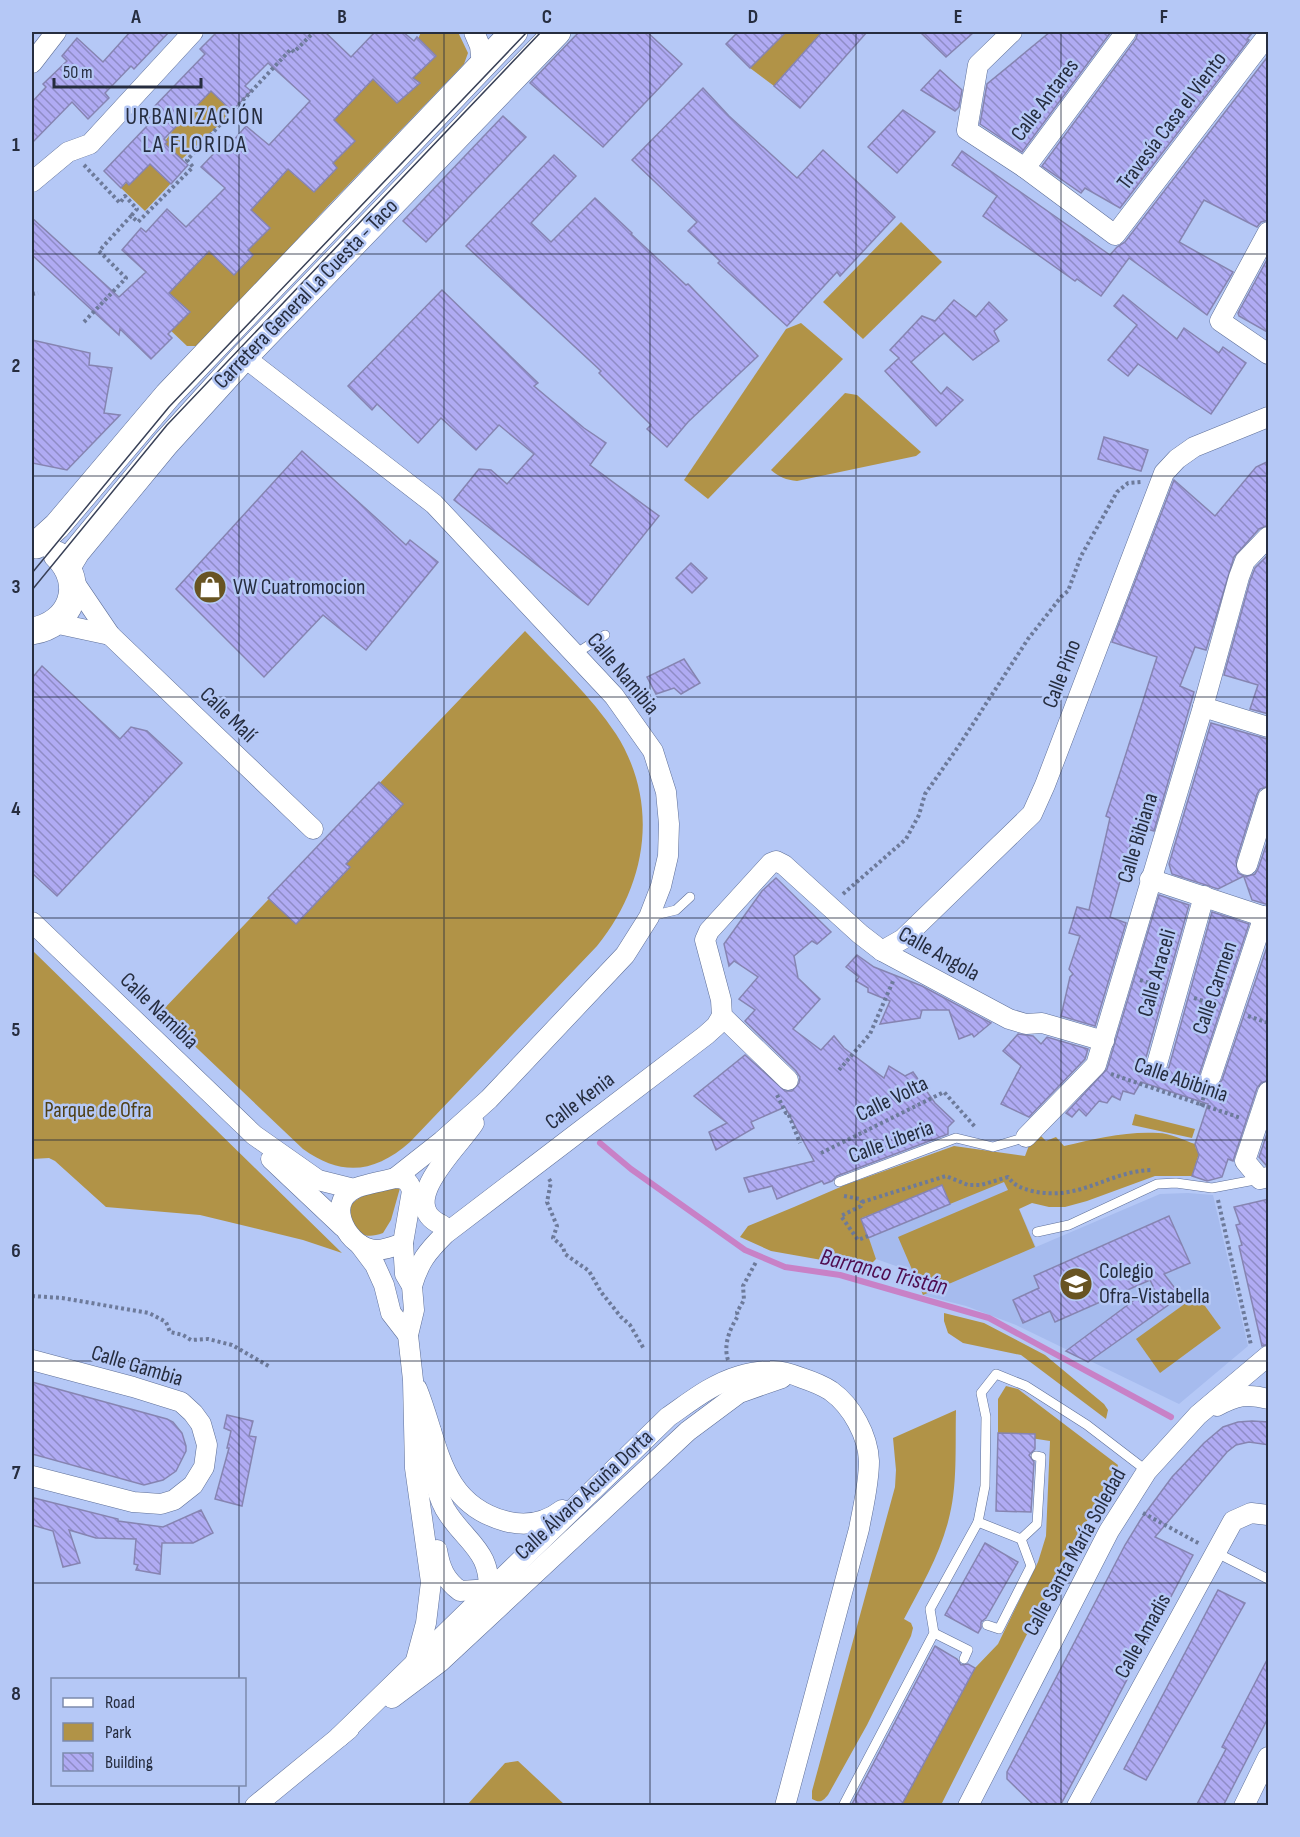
<svg xmlns="http://www.w3.org/2000/svg" width="1300" height="1837" font-family="'Sofia Sans Condensed',sans-serif">
<style>
.built{fill:#a6bbee}
.green{fill:#b19347}
.lines{fill:none;stroke-linecap:round;stroke-linejoin:round}
.stream{stroke:#c881c7;stroke-width:6}
.building{fill:url(#building-back-hatch);stroke:#8684b1;stroke-width:1.5}
.service-casing{stroke:#5e6f98;stroke-width:10}
.minor-casing{stroke:#5e6f98;stroke-width:21}
.secondary-casing{stroke:#5e6f98;stroke-width:28}
.path{stroke:#6d7a9a;stroke-width:4;stroke-dasharray:3 3;stroke-linecap:butt}
.service{stroke:#fff;stroke-width:9}
.minor{stroke:#fff;stroke-width:20}
.secondary{stroke:#fff;stroke-width:27}
.tram{stroke:#394157;stroke-width:1.5}
.grid{fill:none;stroke:#262d3f;stroke-width:1.5;stroke-opacity:0.55}
.labels{text-anchor:middle;dominant-baseline:central;stroke-width:5;stroke-linejoin:round;paint-order:stroke}
.street-label{font-size:22px;fill:#262d3f;stroke:#b5c8f6}
.poi-label{font-size:22px;fill:#262d3f;stroke:#b5c8f6;text-anchor:start}
.park-label{font-size:22px;fill:#504016;stroke:#b5c8f6}
.neighbourhood-label{font-size:24px;letter-spacing:1.5px;fill:#262d3f;stroke:#b5c8f6}
.water-label{font-size:24px;font-style:italic;fill:#4f0d50;stroke:#b5c8f6}
.neatline{fill:none;stroke:#262d3f;stroke-width:2}
.grid-label{font-size:20px;text-anchor:middle;font-weight:bold;fill:#262d3f}
</style>
<defs>
<pattern id="building-back-hatch" width="6" height="6" patternUnits="userSpaceOnUse" patternTransform="scale(1.5)"><rect width="6" height="6" fill="#b0abf3"/><path d="M-1 5l2 2M0 0l6 6M5-1l2 2" fill="none" stroke="#8f8cc6"/></pattern>
</defs>
<rect width="100%" height="100%" fill="#b5c8f6"/>
<path class="built" d="M1007,1181L1036,1247L1160,1194L1188,1193L1213,1195L1248,1346L1179,1404L1016,1325L966,1306L923,1295L913,1272L876,1259L861,1219L942,1185Z"/>
<g class="green">
<path d="M421,32H458L468,53L464,64L327,207L200,346H187L147,308L188,273L223,237L228,241L214,256L234,274L253,255L248,250L270,228L251,211L235,226L302,154L308,159L294,175L309,187L310,137L352,101L387,63L393,70L380,86L393,99Z"/>
<path d="M786,32H822L774,86L750,68Z"/>
<path d="M226,80L214,94L233,112L182,159L188,165L145,211L121,188L157,152L193,103Z"/>
<path d="M901,222L942,262L863,339L823,302Z"/>
<path d="M801,323L843,359L708,499L684,480L786,329Z"/>
<path d="M845,393L857,395L921,452L916,456L797,481C786,480 779,477 771,470Z"/>
<path d="M525,631C556,664 591,696 616,734C660,803 647,885 597,946L410,1142C375,1173 342,1177 303,1149L160,1013Z"/>
<path d="M32,950L342,1253L303,1240L200,1215L106,1207L55,1161L49,1158L32,1159Z"/>
<path d="M1135,1114L1195,1129L1192,1138L1132,1125Z"/>
<path d="M1038,1133L1046,1141L1056,1137L1064,1146C1095,1139 1126,1131 1158,1133C1170,1133 1183,1140 1195,1144L1196,1149L1200,1150L1192,1176H1155L1087,1201L1065,1207H1049L1032,1203L1019,1209L1035,1247L923,1295L898,1237L1008,1190L1004,1182L950,1204L942,1186L862,1218L876,1259L867,1268L771,1251L740,1237L748,1226L794,1207L845,1185L954,1146L1025,1156L1031,1140Z"/>
<path d="M395,1186L400,1188L391,1220L383,1233C359,1242 353,1228 349,1208C359,1193 378,1191 395,1186Z"/>
<path d="M1197,1295L1221,1328L1160,1373L1136,1339Z"/>
<path d="M944,1313L984,1323L1045,1355L1104,1404L1108,1410L1106,1419L1021,1355L963,1343L948,1333L944,1321Z"/>
<path d="M1006,1386L1018,1389L1118,1465L1114,1480L1075,1539L941,1805L901,1806L975,1668L998,1644L1038,1562L1046,1536L1050,1441L998,1433V1399Z"/>
<path d="M956,1410C955,1446 958,1487 948,1522C939,1556 921,1587 904,1619L911,1623L913,1628L911,1636L867,1725L828,1795C822,1802 820,1803 812,1799V1791L895,1487L896,1470L893,1438Z"/>
<path d="M518,1761L565,1805H467L505,1763Z"/>
</g>
<g class="lines">
<path class="stream" d="M600,1143L631,1169L745,1250L785,1267L840,1275L989,1318L1171,1417"/>
</g>
<g class="building">
<path d="M130,32H169L134,69L131,66L105,93L109,98L88,119L72,102L32,143V102L46,87L43,84L67,61L62,56L77,38L103,62Z"/>
<path d="M217,32H325L351,57L375,32H403L414,41L417,37L436,56L413,78L420,83L397,103L373,79L334,120L355,141L333,163L337,168L314,192L288,169L251,210L270,228L248,250L253,255L234,275L209,251L169,293L190,312L168,334L172,338L151,359L120,329L119,335L32,255V218L119,297L146,272L122,250L141,228L146,232L167,209L186,227L225,188L201,167L222,145L226,149L246,126L269,145L310,101L268,63L245,86L251,91L232,111L211,91L164,139L167,142L165,144L188,165L171,184L150,164L129,185L126,182L121,188L104,171L147,126L144,123L154,113L151,110L205,54L200,49Z"/>
<path d="M579,32H647L682,64L603,147L530,83Z"/>
<path d="M738,32H786L750,68L726,44Z"/>
<path d="M822,32H867L800,108L774,86Z"/>
<path d="M920,32H974L946,57Z"/>
<path d="M1050,32H1111L1022,152L980,124L987,84Z"/>
<path d="M1138,32H1253L1247,39L1249,40L1120,208L1085,188L1081,193L1042,166L1136,39Z"/>
<path d="M1269,55V220L1261,222L1257,227L1204,200L1179,242L1233,272L1207,315L1129,258L1101,296L1077,279L1075,281L983,216L997,196L952,165L962,151L1110,255L1117,247L1125,242Z"/>
<path d="M940,70L962,90L959,107L955,111L921,90Z"/>
<path d="M703,88L729,116L797,178L823,150L895,217L840,276L837,272L787,326L718,263L720,261L688,231L697,222L632,160Z"/>
<path d="M903,110L935,132L897,173L868,147Z"/>
<path d="M503,116L526,137L426,242L403,221Z"/>
<path d="M554,155L576,176L531,223L551,242L595,198L632,233L631,234L686,285L688,284L758,356L688,422L667,447L647,429L651,425L599,373L601,371L466,246Z"/>
<path d="M1269,256V333L1239,316L1238,313Z"/>
<path d="M442,290L538,383L534,386L584,428L606,443L590,465L659,516L588,605L454,500L479,469L491,470L507,484L534,454L499,425L476,450L441,418L418,443L377,404L372,410L348,386Z"/>
<path d="M1123,295L1177,339L1184,328L1219,353L1223,347L1246,363L1211,414L1138,364L1128,376L1108,360L1137,325L1114,306Z"/>
<path d="M954,300L976,317L989,302L1007,320L994,331L999,341L973,360L944,333L911,362L941,394L947,387L963,400L936,426L885,371L899,358L890,350L922,316L935,321Z"/>
<path d="M32,340L90,353L89,365L112,368L104,413L120,415L67,470L32,463Z"/>
<path d="M1104,437L1148,450L1141,471L1098,459Z"/>
<path d="M302,451L406,545L410,540L438,562L366,650L323,615L264,677L176,589Z"/>
<path d="M1269,461V525L1259,529L1234,557L1206,650L1195,647L1180,686L1194,692L1154,831L1137,826L1136,835H1133L1110,917L1126,923L1095,1026L1061,1016L1070,977L1073,974L1069,969L1080,936L1069,933L1077,907L1089,910L1110,818L1106,816L1157,657L1112,642L1174,480L1215,516L1256,467Z"/>
<path d="M1269,554V714L1250,709L1258,685L1224,675L1250,581L1255,568Z"/>
<path d="M691,563L707,578L692,593L676,578Z"/>
<path d="M684,659L700,683L681,694L674,688L656,694L647,677Z"/>
<path d="M42,666L120,739L131,727L147,731L182,763L57,896L32,873V678Z"/>
<path d="M1211,723L1267,739L1269,741V786L1260,789L1257,794L1236,861L1238,873L1244,876L1218,889L1172,874L1169,864Z"/>
<path d="M379,782L403,804L346,864L350,867L296,924L268,898Z"/>
<path d="M1269,837V905L1252,900L1244,877L1255,874L1258,869Z"/>
<path d="M776,878L831,932L817,944L812,941L794,956L798,978L820,999L793,1029L821,1050L834,1036L844,1048L884,1078L889,1066L905,1076L913,1072L935,1103L954,1121L948,1127V1134L837,1176L832,1181L824,1184L822,1181L777,1199L772,1186L749,1192L744,1178L814,1161L785,1107L751,1122L754,1128L716,1150L709,1132L727,1123L694,1096L745,1055L785,1091H792L799,1083L800,1077L796,1071L745,1021L755,1010L739,999L758,977L734,961L729,966L724,944L762,891Z"/>
<path d="M1159,895L1189,905L1145,1061L1146,1068L1153,1075H1161L1169,1067L1212,912L1249,924L1200,1072L1199,1079L1207,1087L1214,1088L1222,1080L1269,941V1080L1261,1083L1257,1088L1233,1161L1228,1159L1222,1177L1207,1181L1192,1176L1199,1155L1195,1144L1208,1104L1141,1082L1134,1094L1123,1091L1120,1100L1112,1096L1107,1103L1099,1101L1086,1116L1079,1109L1072,1117L1066,1113L1107,1069Z"/>
<path d="M857,955L874,967L922,986L991,1023L974,1037L972,1034L959,1039L949,1010H922L920,1018L880,1024L890,1001L868,992V988L856,981L859,977L846,967Z"/>
<path d="M1018,1034L1033,1036L1041,1044L1047,1037L1088,1049L1085,1059L1029,1117L1001,1104L1021,1066L1003,1051Z"/>
<path d="M1269,1128V1165H1266L1259,1157Z"/>
<path d="M942,1185L950,1204L868,1238L861,1219Z"/>
<path d="M1269,1199V1344L1262,1346L1239,1246L1242,1245L1236,1225L1240,1224L1234,1207Z"/>
<path d="M1169,1216L1190,1263L1164,1274L1181,1296L1088,1362L1066,1351L1153,1286L1150,1280L1055,1322L1050,1311L1023,1323L1013,1300L1039,1288L1034,1276Z"/>
<path d="M32,1382L167,1419L173,1422L182,1433L186,1446V1451L176,1471L163,1480L144,1485L32,1454Z"/>
<path d="M227,1415L253,1421L249,1436L256,1437L242,1506L215,1499L229,1448H227L231,1431L224,1428Z"/>
<path d="M1252,1421L1269,1422V1445L1249,1442L1236,1445L1227,1452L1155,1537L1193,1555L1060,1806H1035L1007,1779V1772L1125,1545L1141,1519L1172,1477L1204,1443L1223,1427L1238,1422Z"/>
<path d="M998,1433L1035,1434V1449L1029,1455L1034,1462L1031,1512L996,1511Z"/>
<path d="M34,1498L118,1519V1521L163,1527L201,1510L213,1533L193,1543H162L160,1574L136,1570L138,1565L134,1564L136,1539L96,1538L69,1530L80,1563L63,1567L53,1531L32,1525V1510Z"/>
<path d="M985,1543L1018,1562L986,1618L981,1622V1628L978,1633L945,1615Z"/>
<path d="M1218,1590L1245,1603L1146,1780L1124,1769Z"/>
<path d="M935,1646L957,1659L961,1665L968,1664L975,1668L901,1806H851Z"/>
<path d="M1269,1656V1716L1223,1806H1196L1226,1749L1222,1747Z"/>
</g>
<g class="lines">
<defs>
<g id="service">
<path d="M575,654L605,635"/>
<path d="M651,916L676,910L690,897"/>
<path d="M839,1182L956,1138L993,1147L1026,1137"/>
<path d="M1037,1232L1069,1225L1157,1184L1176,1183L1212,1188L1260,1179"/>
<path d="M978,1522L1021,1539L1037,1524L1041,1457L1036,1456"/>
<path d="M1217,1553L1268,1579"/>
<path d="M987,1625L999,1629L1031,1566L1021,1539"/>
<path d="M934,1633L968,1650L964,1659"/>
<path d="M843,1806L934,1633L930,1609L978,1522L985,1486L986,1417L981,1393L996,1374L1026,1386L1087,1425L1147,1471"/>
</g>
<g id="minor">
<path d="M474,32L480,46L482,65"/>
<path d="M1012,32L978,65L967,130L1025,168L1115,235L1267,36"/>
<path d="M32,63L56,32"/>
<path d="M1025,168L1126,32"/>
<path d="M32,182L68,152L90,144L193,32"/>
<path d="M1268,232L1220,321L1268,354"/>
<path d="M244,357L434,504L614,696L653,751L666,792L669,824L668,856L661,886L649,917L625,955L489,1099L442,1141L395,1178"/>
<path d="M72,579L110,635L313,829"/>
<path d="M54,623L110,635"/>
<path d="M1203,707L1268,727"/>
<path d="M1247,865L1268,798"/>
<path d="M1150,879L1268,918"/>
<path d="M32,922L254,1135L318,1180L354,1189"/>
<path d="M882,951L903,939L1032,814L1045,785L1164,473L1177,459L1194,447L1268,417"/>
<path d="M1157,1064L1204,896"/>
<path d="M1211,1076L1264,916"/>
<path d="M788,1080L722,1016L721,1000L705,940L709,931L771,863L776,861L784,865L860,934L882,951L1009,1019L1026,1024L1042,1023L1104,1041"/>
<path d="M1268,1092L1245,1161L1260,1179L1268,1177"/>
<path d="M1026,1137L1096,1065L1203,707L1239,577L1245,561L1268,537"/>
<path d="M271,1159L343,1227"/>
<path d="M395,1178C405,1178 409,1181 412,1191L403,1243C395,1246 385,1250 376,1250C349,1249 324,1205 354,1189C361,1185 385,1181 395,1178Z"/>
<path d="M442,1225C394,1204 459,1147 474,1123"/>
<path d="M403,1243L405,1274L412,1286L414,1310L408,1335L413,1380L415,1468L431,1582L426,1623L416,1660"/>
<path d="M360,1245L375,1265L384,1285L391,1313L408,1335"/>
<path d="M412,1286C419,1262 427,1252 445,1234L706,1035L716,1026L722,1016"/>
<path d="M32,1360L133,1387L181,1402L193,1413L201,1424L207,1445L204,1467L193,1485L174,1500L161,1504L133,1502L32,1476"/>
<path d="M417,1389C439,1443 439,1503 505,1521C527,1527 545,1523 562,1510"/>
<path d="M1217,1406C1236,1396 1247,1393 1268,1399"/>
<path d="M431,1431C432,1458 432,1485 445,1509C465,1543 494,1550 488,1598"/>
<path d="M437,1550C440,1568 445,1580 460,1591L492,1589"/>
<path d="M392,1698L440,1662L688,1431L739,1393L782,1378"/>
<path d="M339,1737L668,1417C691,1401 712,1384 739,1376C749,1373 760,1371 771,1371C781,1370 792,1374 802,1378C811,1381 822,1385 831,1391C852,1406 868,1436 869,1461C869,1484 863,1507 859,1529L785,1806"/>
<path d="M255,1806L349,1729"/>
<path d="M968,1806L1109,1531L1147,1471L1198,1415L1268,1356"/>
<path d="M1077,1806L1233,1521L1251,1513L1268,1515"/>
<path d="M1244,1806L1268,1757"/>
</g>
<g id="secondary">
<path d="M36,545L57,526L168,395L514,32"/>
<path d="M67,567L76,552L165,444L244,357L557,32"/>
<path d="M32,631C71,625 87,584 57,555"/>
</g>
</defs>
<use href="#service" class="service-casing"/>
<use href="#minor" class="minor-casing"/>
<use href="#secondary" class="secondary-casing"/>
<g class="path">
<path d="M84,165L120,203L125,196L137,209L131,216"/>
<path d="M32,294L38,293"/>
<path d="M84,322L126,278L99,251L131,216L138,222L193,167L187,160L291,49L294,52L314,32"/>
<path d="M843,894L906,839L919,815L925,794L958,747L1028,639L1061,597L1068,591L1081,556L1117,492L1128,483L1141,482"/>
<path d="M1140,980L1162,987"/>
<path d="M1194,998L1216,1005"/>
<path d="M1248,1016L1268,1023"/>
<path d="M839,1070L870,1034L894,979"/>
<path d="M1111,1074L1241,1118"/>
<path d="M777,1095L786,1113H788L800,1143"/>
<path d="M1201,1106L1205,1092"/>
<path d="M821,1153L944,1092L976,1128"/>
<path d="M549,1179L551,1182L547,1202L557,1226L553,1238L563,1247L565,1254L589,1271L601,1292L621,1317L630,1325L644,1349"/>
<path d="M844,1196L860,1199L862,1202L861,1206L841,1216L858,1240L868,1236"/>
<path d="M1218,1200L1251,1345"/>
<path d="M862,1202L946,1176L968,1185H981L1008,1177C1015,1186 1021,1188 1032,1191C1080,1202 1108,1171 1152,1170"/>
<path d="M32,1296L62,1298L149,1313L166,1322L170,1332L183,1335L191,1340L208,1339L232,1345L270,1367"/>
<path d="M728,1360C723,1345 730,1328 738,1316L737,1312L744,1300L743,1286L756,1262"/>
<path d="M1143,1513L1200,1544"/>
</g>
<use href="#service" class="service"/>
<use href="#minor" class="minor"/>
<use href="#secondary" class="secondary"/>
<g class="tram">
<path d="M32,573L169,407L527,32"/>
<path d="M32,590L167,425L541,32"/>
</g>
</g>
<path class="grid" d="M239,32V1680M444,32V1806M650,32V1806M856,32V1806M1061,32V1806M32,254H1268M32,476H1268M32,697H1268M32,918H1268M32,1140H1268M32,1361H1268M32,1583H1268M239,1784V1806"/>
<defs>
<symbol id="shop-disc" viewBox="-11 -11 22 22"><circle r="9.5" fill="#685422" stroke="#b5c8f6"/><path d="M-5-2.5h2.3a2.7 3.5 0 0 1 5.4 0H5L5.5 6h-11ZM-1.5-2.5h3a1.5 2.3 0 0 0-3 0Z" fill="#fff"/></symbol>
<symbol id="school-disc" viewBox="-11 -11 22 22"><circle r="9.5" fill="#685422" stroke="#b5c8f6"/><path d="M0-5L7-2L0 1L-7-2ZM-4 1L0 2.5L4 1V4Q0 6-4 4Z" fill="#fff"/></symbol>
</defs>
<g fill-rule="evenodd">
<use href="#shop-disc" x="191" y="568" width="38" height="38"/>
<use href="#school-disc" x="1057" y="1265" width="38" height="38"/>
</g>
<g class="labels">
<g class="street-label">
<text transform="translate(1045 100) rotate(-53)">Calle Antares</text>
<text transform="translate(1172 121) rotate(-53)">Travesía Casa el Viento</text>
<text transform="translate(306 294) rotate(-46)">Carretera General La Cuesta - Taco</text>
<text transform="translate(623 674) rotate(50)">Calle Namibia</text>
<text transform="translate(1062 674) rotate(-69)">Calle Pino</text>
<text transform="translate(228 715) rotate(44)">Calle Malí</text>
<text transform="translate(1138 838) rotate(-73)">Calle Bibiana</text>
<text transform="translate(939 954) rotate(29)">Calle Angola</text>
<text transform="translate(1157 973) rotate(-74)">Calle Araceli</text>
<text transform="translate(1215 988) rotate(-71)">Calle Carmen</text>
<text transform="translate(159 1011) rotate(44)">Calle Namibia</text>
<text transform="translate(1181 1080) rotate(19)">Calle Abibinia</text>
<text transform="translate(892 1099) rotate(-26)">Calle Volta</text>
<text transform="translate(580 1101) rotate(-37)">Calle Kenia</text>
<text transform="translate(891 1142) rotate(-20)">Calle Liberia</text>
<text transform="translate(137 1366) rotate(17)">Calle Gambia</text>
<text transform="translate(584 1495) rotate(-43)">Calle Álvaro Acuña Dorta</text>
<text transform="translate(1075 1552) rotate(-61)">Calle Santa María Soledad</text>
<text transform="translate(1143 1636) rotate(-61)">Calle Amadis</text>
</g>
<g class="poi-label">
<text x="233" y="587">VW Cuatromocion</text>
<text x="1099" y="1271">Colegio<tspan x="1099" dy="25">Ofra-Vistabella</tspan></text>
</g>
<g class="park-label">
<text x="98" y="1110">Parque de Ofra</text>
</g>
<g class="neighbourhood-label">
<text x="195" y="116">URBANIZACIÓN<tspan x="195" dy="28">LA FLORIDA</tspan></text>
</g>
<g class="water-label">
<text transform="translate(884 1272) rotate(14)">Barranco Tristán</text>
</g>
</g>
<rect width="1300" height="1837" fill="none" stroke="#b5c8f6" stroke-width="66"/>
<rect x="51" y="1678" width="195" height="108" fill="#b5c8f6" stroke="#7c8aad" stroke-width="1.5"/>
<rect x="63" y="1698" width="30" height="9" fill="#ffffff" stroke="#7c8aad" stroke-width="1.5"/>
<text x="105" y="1708" font-size="18" fill="#262d3f">Road</text>
<rect x="63" y="1723" width="30" height="18" fill="#b19347" stroke="#7c8aad" stroke-width="1.5"/>
<text x="105" y="1738" font-size="18" fill="#262d3f">Park</text>
<rect x="63" y="1753" width="30" height="18" fill="url(#building-back-hatch)" stroke="#7c8aad" stroke-width="1.5"/>
<text x="105" y="1768" font-size="18" fill="#262d3f">Building</text>
<path d="M54 78v9h147v-9" fill="none" stroke="#262d3f" stroke-width="3"/>
<text x="63" y="78" font-size="18" fill="#262d3f" stroke="#b5c8f6" stroke-width="4.5" paint-order="stroke">50 m</text>
<rect x="33" y="33" width="1234" height="1771" class="neatline"/>
<g class="grid-label">
<text x="136" y="23">A</text>
<text x="342" y="23">B</text>
<text x="547" y="23">C</text>
<text x="753" y="23">D</text>
<text x="958" y="23">E</text>
<text x="1164" y="23">F</text>
<text x="16" y="151">1</text>
<text x="16" y="372">2</text>
<text x="16" y="593">3</text>
<text x="16" y="815">4</text>
<text x="16" y="1036">5</text>
<text x="16" y="1257">6</text>
<text x="16" y="1479">7</text>
<text x="16" y="1700">8</text>
</g>
</svg>
